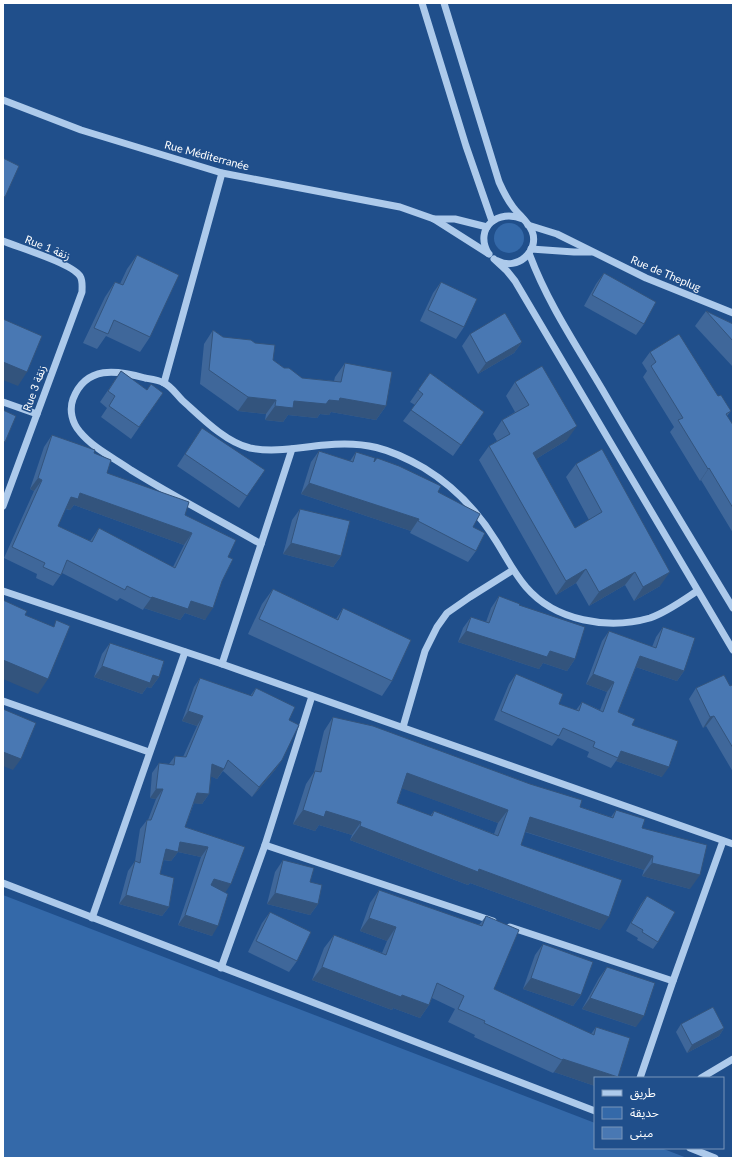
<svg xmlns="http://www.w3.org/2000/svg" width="736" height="1161" font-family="Lato,'Noto Sans Arabic',sans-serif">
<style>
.green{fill:#3469a9}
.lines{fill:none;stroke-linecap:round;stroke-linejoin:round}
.minor{stroke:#adcaeb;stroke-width:7}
.wall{fill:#3f679a;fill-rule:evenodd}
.shaded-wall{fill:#33547d}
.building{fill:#4978b3;stroke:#33547d;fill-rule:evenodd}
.labels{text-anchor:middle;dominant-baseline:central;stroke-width:3;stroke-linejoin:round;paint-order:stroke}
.street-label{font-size:11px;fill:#fff;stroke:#204f8b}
</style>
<rect width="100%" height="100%" fill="#204f8b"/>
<g class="green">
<circle cx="509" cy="238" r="15"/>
<path d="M3,895L595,1123V1148H661L687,1158H3Z"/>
</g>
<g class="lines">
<g class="minor">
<path d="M422,3L466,146L492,221"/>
<path d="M444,3L499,182C503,191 507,199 513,207C519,215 528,222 532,231C540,251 517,271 498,261"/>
<path d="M3,100L81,130L222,173L400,207L434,219L489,254"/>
<path d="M434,219H455L487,227"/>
<path d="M528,225L557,234L646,278L733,313"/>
<path d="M3,241C20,248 71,263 80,276C83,281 82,286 82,292L3,506"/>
<path d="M531,249L574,252H591"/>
<path d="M488,253C474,228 498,208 523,219"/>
<path d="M529,253C547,302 576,345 602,389C645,463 689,535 733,608"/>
<path d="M494,259L507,271L515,281L733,650"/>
<path d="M164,383L222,173"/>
<path d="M3,402L37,414"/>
<path d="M261,544C217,519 173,496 131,470C114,458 93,448 80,432C72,423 69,410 73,399C86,365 117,370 145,378C151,379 159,380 164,383C171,386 177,395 182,400C201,417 225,442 250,448C275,453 300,447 325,445C365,441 389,448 424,468C455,487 477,510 496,541C506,557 514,573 526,587C555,621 608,630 650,618C667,612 682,601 697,591"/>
<path d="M3,591L222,664L733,844"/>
<path d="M222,664L292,449"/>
<path d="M3,701L149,752"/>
<path d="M403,727L425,651L437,627L447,613L470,597L513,570"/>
<path d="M265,845L493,921"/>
<path d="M3,883L595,1111"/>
<path d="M92,918L185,652"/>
<path d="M510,927L673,981"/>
<path d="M221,968L265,845L312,696"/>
<path d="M640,1078L673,981L723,841"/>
<path d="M701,1078L733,1059"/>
<path d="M690,1148L715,1158"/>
</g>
</g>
<g class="wall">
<path d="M137,255L150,337L140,352L106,336L97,349L83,343L105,297L115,282L120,284L127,269Z"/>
<path d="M604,273L644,324L636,335L584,306L596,284Z"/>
<path d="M441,282L464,327L456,339L420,321L433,293Z"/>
<path d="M706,311L733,324V367L695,326Z"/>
<path d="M213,330L223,337L273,360L284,368L302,378L334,381L335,377L345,363L386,406L376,420L331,412L329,415L320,414L317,418L288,415L283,422L265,420L266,414L238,411L200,384L204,344Z"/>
<path d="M470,334L522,342L514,353L478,374L462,346Z"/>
<path d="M650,352L718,396L731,411L727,416L733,425V533L701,480L700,481L670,432L674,427L643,377L647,371L642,363Z"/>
<path d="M121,371L147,390L163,393L131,439L101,417L107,408L100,402Z"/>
<path d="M430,373L484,412L453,456L403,421L415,405L410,402Z"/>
<path d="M515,382L567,440L536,459L575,528L589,520L566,477L576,464L660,586L634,601L625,585L589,606L576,583L556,595L479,460L489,446L497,441L493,434L502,420L515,412L506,396Z"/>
<path d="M202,428L247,496L239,508L177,466Z"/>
<path d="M52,435L94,453L107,473L185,515L228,557L222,581L205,620L185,613L180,620L144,608L143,610L120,598L117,601L62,573L53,586L36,578L37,574L4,558L34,491L30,489L44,447ZM74,505L184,545L173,567L99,528L90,541L58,526L65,509L70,510Z"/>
<path d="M319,451L350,461L356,452L374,462L438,492L473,527L476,551L468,562L410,533L411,531L301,494L311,462Z"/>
<path d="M300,509L341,556L333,567L283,554L292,520Z"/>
<path d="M273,589L336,619L343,608L392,681L382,696L248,634L262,604Z"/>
<path d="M499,596L519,605L575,659L567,671L543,663L539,669L458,642L463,628L471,617L486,622L491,608Z"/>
<path d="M663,627L684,671L677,681L636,667L618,712L632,725L662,777L616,761L611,768L587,757L589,752L558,738L552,746L494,720L509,684L516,674L559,704L576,710L582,702L600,710L607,692L586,684L602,641L609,631L652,647L656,637Z"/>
<path d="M110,643L159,677L151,688L147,687L142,694L94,677L102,654Z"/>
<path d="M200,678L250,696L256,688L289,720L282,760L275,770L252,797L223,771L217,779L211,776L209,794L202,804L194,803L185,827L245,847L225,892L212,936L178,925L201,857L178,852L171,861L163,860L160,874L169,907L162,916L119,904L128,871L135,861L140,829L147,820H148L156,799L150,798L152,773L159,763L169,764L175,756L183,757L197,726L182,721L194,687Z"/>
<path d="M730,686L733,687V772L706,726L703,728L689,699L696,688Z"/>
<path d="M333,717L580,807L611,817L616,810L642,828L690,889L642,876L644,870L525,832L521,845L600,930L470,883L468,885L350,840L352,835L319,825L315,831L293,824L306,784L314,772L324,731ZM402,788L498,823L494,834L434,811L430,816L397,803Z"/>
<path d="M283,860L310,882L318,904L310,915L267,904L275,872Z"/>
<path d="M379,890L479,925L486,916L494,989L591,1034L596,1027L618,1077L617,1078H595V1086L554,1072L553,1073L474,1037L475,1035L448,1022L455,1009L432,998L429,1005L420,1018L393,1008L392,1010L312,980L324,948L334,935L382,953L387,941L360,931L370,903Z"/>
<path d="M647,896L658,942L653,949L637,940L638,938L626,931L641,904Z"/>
<path d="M270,912L297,961L289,972L248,952L262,923Z"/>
<path d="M543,944L581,995L573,1006L523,989L535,955Z"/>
<path d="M607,967L636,1027L582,1009L599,978Z"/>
<path d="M681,1024L724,1028L719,1036L687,1053L676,1032Z"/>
</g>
<g class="shaded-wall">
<path d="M522,342L514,353L478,374L486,363Z"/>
<path d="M3,362L27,372L18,386L3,380Z"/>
<path d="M248,397L276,400L266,414L238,411Z"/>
<path d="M340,398L386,406L376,420L331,412L329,415L320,414L317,418L288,415L283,422L265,420L275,406L294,401L329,400Z"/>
<path d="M577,426L567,440L523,467L533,453Z"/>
<path d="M709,468L701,480L700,481L708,469Z"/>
<path d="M38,478L42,480L34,491L30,489Z"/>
<path d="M309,483L419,519L411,531L301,494Z"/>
<path d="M80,493L192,533L184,545L74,505L70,510L63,508L71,497Z"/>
<path d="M291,543L341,556L333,567L283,554Z"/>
<path d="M586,569L576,583L556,595L566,581Z"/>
<path d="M635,572L625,585L589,606L599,592Z"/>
<path d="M670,572L660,586L634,601L643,587Z"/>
<path d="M152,597L191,601L213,608L205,620L185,613L180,620L144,608Z"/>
<path d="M466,631L550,651L575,659L567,671L543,663L539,669L458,642Z"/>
<path d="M640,656L684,671L677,681L633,666Z"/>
<path d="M3,660L48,679L38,694L3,679Z"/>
<path d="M102,666L153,675L159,677L151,688L147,687L142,694L94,677Z"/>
<path d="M593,674L614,682L607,692L586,684Z"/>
<path d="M188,711L203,716L197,726L182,721Z"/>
<path d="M714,716L706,726L703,728L710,717Z"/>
<path d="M621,751L669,767L662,777L616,761L618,758Z"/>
<path d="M3,752L21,759L13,770L3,766Z"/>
<path d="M282,760L275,770L252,797L259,787Z"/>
<path d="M212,764L224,769L217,779L205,774Z"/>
<path d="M407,773L508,810L498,823L398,787Z"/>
<path d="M156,789H163L156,799L150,798Z"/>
<path d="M197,793L209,794L202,804L190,803Z"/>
<path d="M303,810L326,811L361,822L352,835L319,825L315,831L293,824Z"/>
<path d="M530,817L653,856L644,870L520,830Z"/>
<path d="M360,826L479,869L609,917L600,930L470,883L468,885L350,840Z"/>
<path d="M180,842L208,847L201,857L178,852L171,861L159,859L166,849Z"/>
<path d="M652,863L700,875L690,889L642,876Z"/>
<path d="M214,879L231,884L225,893L207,889Z"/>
<path d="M275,893L318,904L310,915L267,904Z"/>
<path d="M126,895L169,907L162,916L119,904Z"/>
<path d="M185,915L218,926L212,936L178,925Z"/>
<path d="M369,918L396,927L387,941L360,931Z"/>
<path d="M322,967L402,995L429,1005L420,1018L393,1008L392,1010L312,980Z"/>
<path d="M531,978L581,995L573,1006L523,989Z"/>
<path d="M590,998L644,1016L636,1027L582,1009Z"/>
<path d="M724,1028L719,1036L687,1053L692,1045Z"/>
<path d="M563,1059L618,1077L617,1078H595V1086L554,1072Z"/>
</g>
<g class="building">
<path d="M3,158L19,166L5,197L3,196Z"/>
<path d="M137,255L179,275L150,337L114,320L108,334L94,328L115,282L123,285Z"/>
<path d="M604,273L656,302L644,324L592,295Z"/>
<path d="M441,282L477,299L464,327L428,310Z"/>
<path d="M706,311L733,324V341Z"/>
<path d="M505,313L522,342L486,363L470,334Z"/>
<path d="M3,319L42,336L27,372L3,362Z"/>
<path d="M213,330L223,337L251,340L255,343L275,345L273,360L284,368H289L302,378L341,382L345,363L392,372L386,406L340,398L339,401L329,400L326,404L294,401L293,408L275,406L276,400L248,397L209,370Z"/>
<path d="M679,334L718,396L721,395L731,411L726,414L733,425V508L709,468L708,469L678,420L683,418L651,366L656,362L650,352Z"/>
<path d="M542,366L577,426L533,453L575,528L602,512L576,464L602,449L670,572L643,587L635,572L599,592L586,569L566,581L489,446L510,434L502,420L529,405L515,382Z"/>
<path d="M121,371L147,390L151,384L163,393L139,427L109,406L115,396L108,391Z"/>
<path d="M430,373L484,412L461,445L411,410L423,394L418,390Z"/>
<path d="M3,410L16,416L5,442L3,441Z"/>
<path d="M202,428L265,470L247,496L185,454Z"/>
<path d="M52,435L95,450L94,453L111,460L107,473L189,502L185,515L236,540L228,557L233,559L222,581L213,608L191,601L188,609L152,597L151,598L127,586L125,590L67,560L61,575L43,567L45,563L12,547L42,480L38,478ZM80,493L192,533L175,568L99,528L92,542L58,526L71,497L78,499Z"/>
<path d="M319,451L353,462L356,452L375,458L374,462L377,458L399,466L441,486L438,492L480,514L473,527L485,533L476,551L418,521L419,519L309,483Z"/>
<path d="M300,509L350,521L341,556L291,543Z"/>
<path d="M273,589L338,620L343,608L411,640L392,681L259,619Z"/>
<path d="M499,596L520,604L519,605L585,627L575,659L550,651L547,657L466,631L471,617L489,623Z"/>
<path d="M3,600L27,611L25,615L54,627L56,620L70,626L48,679L3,660Z"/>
<path d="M663,627L695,638L684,671L640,656L618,712L635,719L632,725L678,741L669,767L621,751L618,758L593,747L595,742L563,728L559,736L501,711L516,674L563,694L559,704L579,711L582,702L603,712L614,682L593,674L609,631L656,648Z"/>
<path d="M110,643L164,661L159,677L153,675L150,683L102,666Z"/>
<path d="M724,675L730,686L732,685L733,687V748L714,716L710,717L696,688Z"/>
<path d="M200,678L252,696L256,688L295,707L289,720L299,725L282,760L259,787L228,760L224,769L212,764L209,794L197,793L185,827L245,847L231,884L214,879L211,885L228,894L218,926L185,915L208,847L180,842L178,852L166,849L160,874L174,878L169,907L126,895L135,861L140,863L147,820H151L163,789H156L159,763L174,765L175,756L186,757L203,716L188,711Z"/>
<path d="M3,709L36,723L21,759L3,752Z"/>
<path d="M333,717L373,726L530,784L582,800L580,807L613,818L616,810L645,819L642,828L707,845L700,875L652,863L653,856L530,817L521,845L622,880L609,917L479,869L478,872L360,826L361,822L326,811L324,817L303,810L315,771L321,772ZM407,773L508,810L498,836L434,811L432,816L397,803Z"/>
<path d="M283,860L314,868L310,882L322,885L318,904L275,893Z"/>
<path d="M379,890L482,926L486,916L519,930L494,989L594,1035L596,1027L630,1038L618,1077L563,1059L562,1060L484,1023L485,1021L458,1009L464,996L437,983L429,1005L402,995L401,997L322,967L334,935L386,955L396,927L369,918Z"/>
<path d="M647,896L675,912L658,942L642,932L643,930L631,923Z"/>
<path d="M270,912L311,932L297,961L256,941Z"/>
<path d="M543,944L593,962L581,995L531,978Z"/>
<path d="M607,967L655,983L644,1016L590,998Z"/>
<path d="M713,1007L724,1028L692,1045L681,1024Z"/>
</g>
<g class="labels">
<g class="street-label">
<text transform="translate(207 155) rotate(15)">Rue Méditerranée</text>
<text transform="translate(48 247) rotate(22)">Rue 1 زنقة</text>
<text transform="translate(666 273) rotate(23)">Rue de Theplug</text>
<text transform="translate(34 388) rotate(-70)">Rue 3 زنقة</text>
</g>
</g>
<rect width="736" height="1161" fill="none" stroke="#ffffff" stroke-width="8"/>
<rect x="594" y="1077" width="130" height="72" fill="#204f8b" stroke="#7995b9"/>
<rect x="602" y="1090" width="20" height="6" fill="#adcaeb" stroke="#7995b9"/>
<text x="630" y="1097" font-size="12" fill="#ffffff">طريق</text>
<rect x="602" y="1107" width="20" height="12" fill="#3469a9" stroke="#7995b9"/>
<text x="630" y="1117" font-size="12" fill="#ffffff">حديقة</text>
<rect x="602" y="1127" width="20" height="12" fill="#4978b3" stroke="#7995b9"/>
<text x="630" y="1137" font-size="12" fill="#ffffff">مبنى</text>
</svg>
